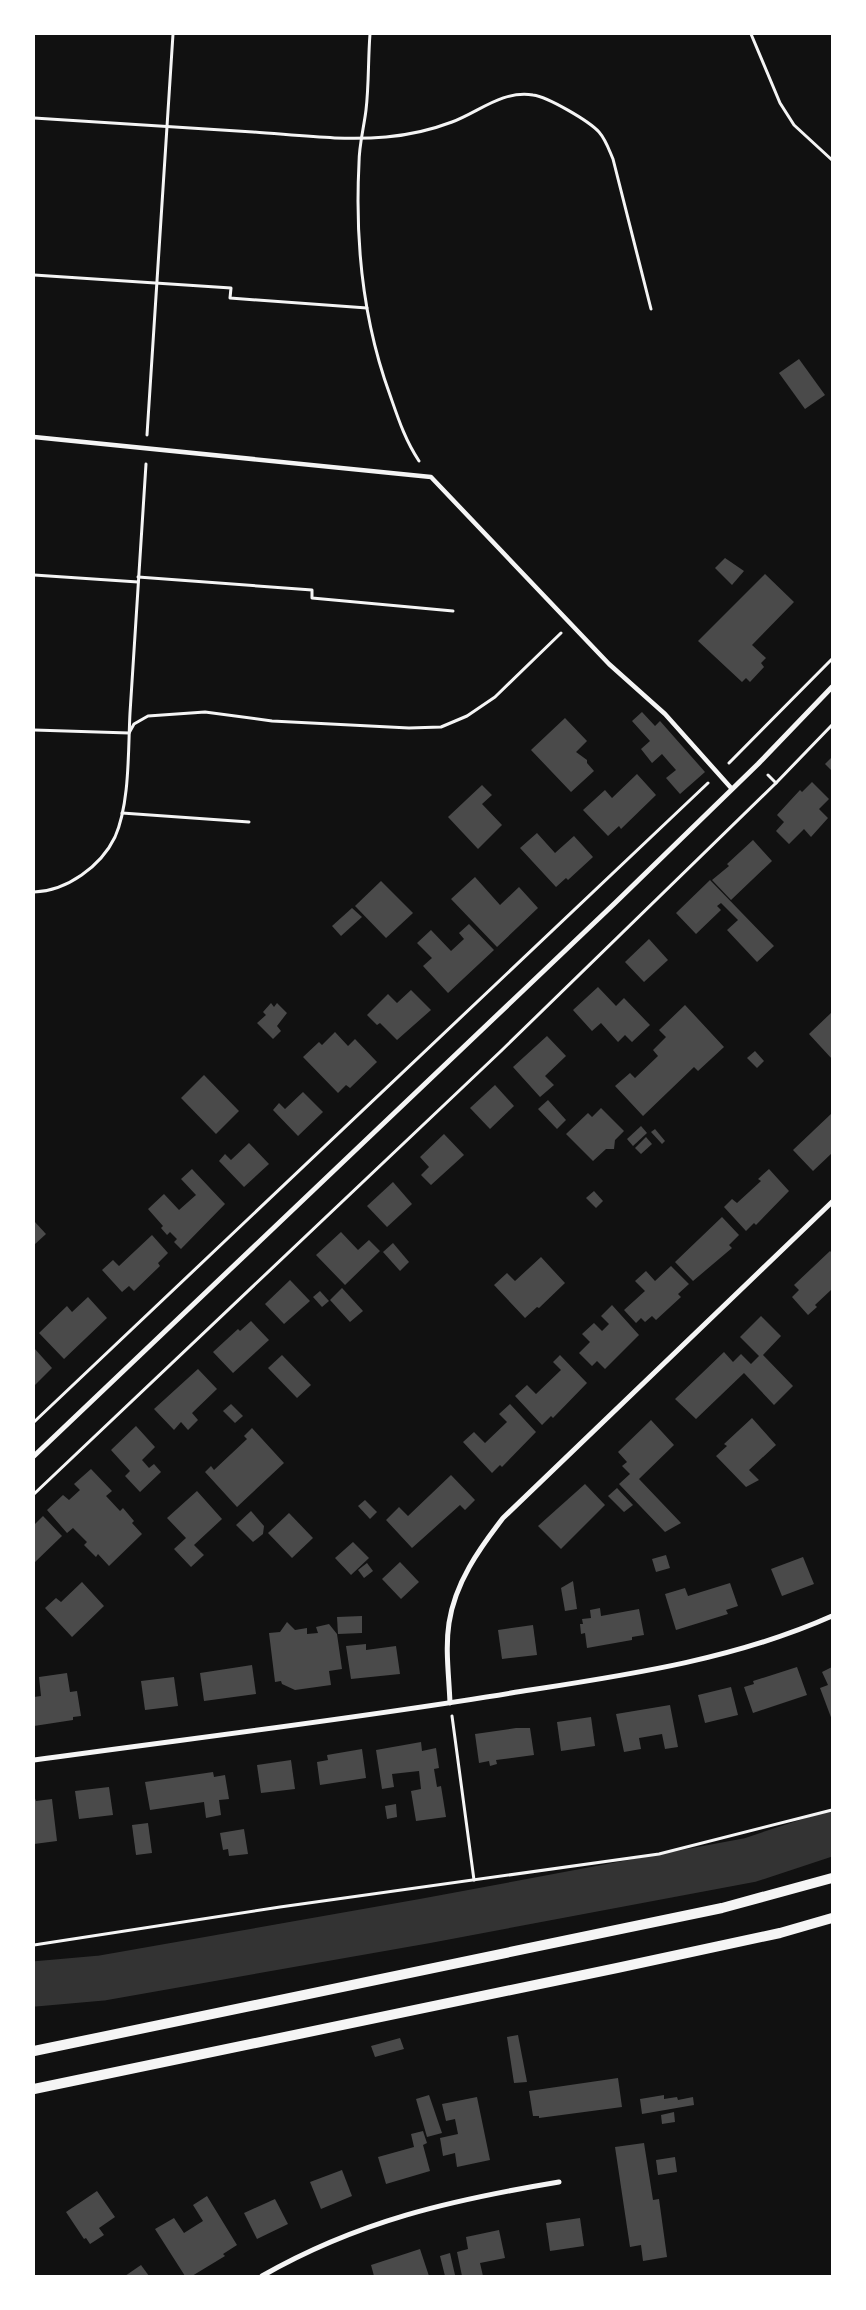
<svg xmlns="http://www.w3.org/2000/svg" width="866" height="2310" font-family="Raleway,sans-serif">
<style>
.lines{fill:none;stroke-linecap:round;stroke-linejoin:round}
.river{stroke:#333;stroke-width:45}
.building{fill:#4a4a4a}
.path{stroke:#f5f5f5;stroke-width:3}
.pedestrian{stroke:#f5f5f5;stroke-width:4.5}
.minor{stroke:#f5f5f5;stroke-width:5}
.secondary{stroke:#f5f5f5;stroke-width:10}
</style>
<rect width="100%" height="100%" fill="#111"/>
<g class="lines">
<path class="river" d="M34,1984L102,1978L425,1921L750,1860L832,1833"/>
</g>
<g class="building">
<path d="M799,359L825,395L805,409L779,373Z"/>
<path d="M725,558L744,571L732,585L715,568Z"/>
<path d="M765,574L794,602L752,645L766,658L761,663L764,667L750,682L746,678L742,682L698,641Z"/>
<path d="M642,712L655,726L660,721L705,772L680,794L666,778L676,770L668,761L662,754L652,763L641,749L650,741L632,721Z"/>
<path d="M565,718L587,741L576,752L587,760V763L594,771L571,792L531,750Z"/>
<path d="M832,757V771L825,764Z"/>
<path d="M637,774L656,795L621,829L619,826L608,836L583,810L605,790L612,798Z"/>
<path d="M812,782L829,799L819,809L828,818L811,837L804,829L789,844L776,831L784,822L777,815L800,790L802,792Z"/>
<path d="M482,785L492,795L482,804L502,825L478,849L448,817Z"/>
<path d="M537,833L555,853L574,836L593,857L568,880L566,878L556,887L520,848Z"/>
<path d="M753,840L772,861L731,900L712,880L729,866L727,864Z"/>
<path d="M475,877L500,905L519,887L538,908L497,947L451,899Z"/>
<path d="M710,880L774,946L757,962L727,930L738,920L721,903L717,906L721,910L696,934L676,913Z"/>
<path d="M381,881L413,913L386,938L355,906Z"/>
<path d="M352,908L362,917L341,936L332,926Z"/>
<path d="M469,924L494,950L448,993L423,966L432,958L417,943L431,930L451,951L464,939L459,933Z"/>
<path d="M649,939L668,960L644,982L625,962Z"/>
<path d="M598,987L616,1006L624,998L650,1025L632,1042L625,1035L618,1042L601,1023L592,1031L573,1010Z"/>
<path d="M411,990L431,1010L397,1040L380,1023L377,1025L367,1015L388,994L397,1003Z"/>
<path d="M271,1003L274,1007L277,1003L287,1013L277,1026L281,1031L273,1039L257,1023L266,1015L263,1012Z"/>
<path d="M685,1005L724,1047L698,1071L694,1067L643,1116L615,1086L630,1073L635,1078L658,1056L653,1050L666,1037L659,1030Z"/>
<path d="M832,1012V1059L809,1034Z"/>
<path d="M335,1032L348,1046L355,1039L377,1062L350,1088L346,1085L338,1093L303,1057L319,1042L322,1045Z"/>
<path d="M547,1036L566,1056L545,1076L554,1085L540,1097L513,1067Z"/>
<path d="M755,1051L764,1061L757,1068L747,1058Z"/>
<path d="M204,1075L239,1111L216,1134L181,1098Z"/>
<path d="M495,1085L514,1106L490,1129L470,1108Z"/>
<path d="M303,1092L323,1112L298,1136L273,1110L279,1103L285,1109Z"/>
<path d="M548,1100L566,1120L557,1129L538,1109Z"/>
<path d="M601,1108L624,1131L615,1140L614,1149H606L593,1161L566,1134L588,1113L592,1117Z"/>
<path d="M832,1113V1153L813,1171L793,1150Z"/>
<path d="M641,1126L647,1133L633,1146L627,1139Z"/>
<path d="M655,1129L665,1141L662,1144L651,1132Z"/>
<path d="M444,1134L464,1155L431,1185L421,1175L429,1167L420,1157Z"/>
<path d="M646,1137L652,1144L641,1154L635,1148Z"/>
<path d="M249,1143L269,1164L244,1187L219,1161L225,1154L231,1160Z"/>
<path d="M192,1169L225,1204L181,1249L174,1242L177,1239L170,1232L167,1235L161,1228L163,1226L148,1209L164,1194L179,1210L196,1195L181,1179Z"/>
<path d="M769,1169L789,1191L756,1225L754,1223L746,1231L724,1207L732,1199L737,1203L761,1181L758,1179Z"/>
<path d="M393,1182L412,1204L387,1227L367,1206Z"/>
<path d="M594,1191L603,1201L596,1208L586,1198Z"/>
<path d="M722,1217L739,1235L729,1245L732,1248L693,1281L675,1262Z"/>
<path d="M34,1221L46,1234L34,1245Z"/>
<path d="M341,1232L358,1250L369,1240L380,1251L345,1285L316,1255Z"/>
<path d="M152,1235L168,1253L158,1263L160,1266L134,1291L129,1286L122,1292L102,1270L113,1260L119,1266Z"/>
<path d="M393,1243L409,1262L400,1271L383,1252Z"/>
<path d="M830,1251L832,1253V1289L815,1305L817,1307L808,1315L792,1297L799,1290L794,1285Z"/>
<path d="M541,1257L565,1283L539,1308L537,1307L525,1318L494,1285L507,1273L515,1281Z"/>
<path d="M671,1266L689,1284L678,1294L681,1297L656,1320L652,1316L645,1322L641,1318L636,1323L624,1310L645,1291L635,1281L646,1271L655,1281Z"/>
<path d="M290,1280L310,1301L284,1324L265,1304Z"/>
<path d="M342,1288L363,1311L350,1322L330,1300Z"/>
<path d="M320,1291L329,1301L322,1307L313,1297Z"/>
<path d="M88,1297L107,1318L64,1359L39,1333L67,1306L72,1312Z"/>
<path d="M612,1305L639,1335L605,1369L597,1361L592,1366L579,1353L590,1342L582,1334L594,1323L602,1331L609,1324L601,1316Z"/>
<path d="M761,1316L781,1336L763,1355L793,1386L774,1405L744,1373L696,1419L675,1399L724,1352L733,1362L741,1354L751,1364L759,1356L740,1337Z"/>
<path d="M251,1321L269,1340L233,1373L213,1352L238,1329L240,1331Z"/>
<path d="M34,1348L52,1368L34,1386Z"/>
<path d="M282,1355L311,1385L297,1398L268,1368Z"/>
<path d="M560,1355L587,1383L553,1418L551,1416L542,1425L515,1396L527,1385L536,1394L561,1370L553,1362Z"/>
<path d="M198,1369L217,1389L192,1413L198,1420L188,1430L181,1422L174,1430L154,1409Z"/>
<path d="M231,1404L243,1416L235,1423L223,1411Z"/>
<path d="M510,1404L536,1432L502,1467L500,1465L492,1473L463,1442L474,1432L485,1443L507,1422L499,1414Z"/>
<path d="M752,1418L776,1445L749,1470L759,1480L746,1487L716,1456L727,1446L724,1444Z"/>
<path d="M651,1420L674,1445L639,1479L681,1523L665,1532L619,1484L630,1474L622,1466L627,1462L618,1452Z"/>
<path d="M136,1426L155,1447L142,1460L149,1468L154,1464L161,1472L140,1492L125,1476L130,1471L111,1450Z"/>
<path d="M252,1428L284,1463L237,1507L205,1472L211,1466L214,1470L247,1439L244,1436Z"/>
<path d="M91,1469L112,1491L106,1496L120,1511L123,1508L134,1521L132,1523L142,1534L109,1566L98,1554L96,1557L84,1545L87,1542L73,1528L67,1533L47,1510L63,1495L69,1500L80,1490L74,1484Z"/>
<path d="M451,1475L475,1500L465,1510L460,1505L412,1548L386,1520L399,1507L408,1516Z"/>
<path d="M585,1484L605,1505L561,1549L538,1526Z"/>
<path d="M617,1488L633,1505L624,1512L608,1496Z"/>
<path d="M197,1491L222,1519L194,1545L204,1555L191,1567L174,1549L186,1538L167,1518Z"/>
<path d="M365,1500L377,1512L370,1519L358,1506Z"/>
<path d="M251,1511L264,1526L263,1534L253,1542L236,1525Z"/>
<path d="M289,1513L313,1538L292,1558L268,1533Z"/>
<path d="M43,1516L62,1536L34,1563V1525Z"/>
<path d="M353,1542L369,1558L351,1575L335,1558Z"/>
<path d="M666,1555L670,1568L656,1572L652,1559Z"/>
<path d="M803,1557L814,1584L782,1596L771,1569Z"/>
<path d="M400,1562L419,1582L401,1599L382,1579Z"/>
<path d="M367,1563L373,1571L364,1578L358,1570Z"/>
<path d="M573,1581L577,1609L565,1611L561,1588Z"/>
<path d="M82,1582L104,1606L72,1637L45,1608L56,1598L61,1602Z"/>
<path d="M730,1583L738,1606L726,1610L728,1614L676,1630L665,1594L685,1588L688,1596Z"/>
<path d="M600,1608L601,1616L639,1609L644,1635L632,1637V1640L587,1648L585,1633L581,1634L580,1624H583L582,1619L591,1618L590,1610Z"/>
<path d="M362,1616V1633L338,1634L337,1617Z"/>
<path d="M287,1622L295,1630L307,1628V1634L318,1633L316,1627L329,1624L337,1634L342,1669L329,1671L331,1685L295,1690L282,1684L281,1681L275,1682L269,1633L280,1632Z"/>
<path d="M533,1625L537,1655L502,1659L498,1630Z"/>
<path d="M366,1644V1650L396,1646L400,1674L351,1679L346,1646Z"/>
<path d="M252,1665L256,1694L204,1701L200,1673Z"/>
<path d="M797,1667L807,1695L753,1713L744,1687L754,1684L753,1681Z"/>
<path d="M832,1667V1720L820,1688L828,1685L822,1672Z"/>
<path d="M67,1673L70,1692L77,1691L81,1716L73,1717V1720L34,1726V1697L41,1696L39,1677Z"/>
<path d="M174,1677L178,1706L145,1710L141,1681Z"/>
<path d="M731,1687L738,1715L705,1723L698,1695Z"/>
<path d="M670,1705L678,1747L665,1749L662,1734L639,1738L641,1749L624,1752L616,1714Z"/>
<path d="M591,1717L595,1746L561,1751L557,1722Z"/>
<path d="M516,1728H530L534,1755L496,1760L497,1764L490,1766L489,1761L479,1763L475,1734Z"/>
<path d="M421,1742L422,1751L436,1748L439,1768L434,1769L437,1787L441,1786L446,1817L416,1821L411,1791L421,1789L419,1771L392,1774L394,1787L382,1789L376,1750Z"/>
<path d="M362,1749L366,1778L320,1785L317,1762L328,1760L327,1755Z"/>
<path d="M291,1760L295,1789L261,1793L257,1765Z"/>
<path d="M213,1772L214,1777L225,1775L229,1799L219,1800L221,1815L206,1818L204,1802L150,1810L145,1782Z"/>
<path d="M109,1787L113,1815L79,1819L75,1791Z"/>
<path d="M34,1796L36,1801L52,1799L57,1841L34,1844Z"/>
<path d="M396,1804L397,1817L387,1819L385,1806Z"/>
<path d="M148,1823L152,1853L136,1855L132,1825Z"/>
<path d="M244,1829L248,1854L229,1856L228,1849L223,1850L220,1833Z"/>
<path d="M518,2035L527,2082L514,2083L507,2037Z"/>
<path d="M400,2038L404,2049L375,2057L371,2046Z"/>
<path d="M618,2078L622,2107L539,2118V2116H533L529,2091Z"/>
<path d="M429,2095L442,2133L427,2137L416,2099Z"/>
<path d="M664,2095V2099L677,2097L678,2100L693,2097L694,2105L642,2114L640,2099Z"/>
<path d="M477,2097L490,2160L457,2167L455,2153L443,2156L440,2138L458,2134L455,2119L446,2121L442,2104Z"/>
<path d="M674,2112L675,2122L662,2124L661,2115Z"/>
<path d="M423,2131L427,2143L423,2145L430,2171L386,2184L378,2157L414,2147L411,2134Z"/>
<path d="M644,2143L653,2200L659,2199L667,2257L643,2261L641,2245L630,2247L615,2147Z"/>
<path d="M675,2157L677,2172L658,2175L656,2160Z"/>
<path d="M342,2170L352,2196L321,2209L310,2182Z"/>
<path d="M97,2191L115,2217L99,2228L104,2235L90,2244L86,2238L84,2239L66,2212Z"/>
<path d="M207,2196L237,2245L223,2254L225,2256L192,2276H185L155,2229L174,2218L184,2233L203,2221L193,2205Z"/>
<path d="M275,2199L288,2224L257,2239L244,2213Z"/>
<path d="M580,2218L584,2246L550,2251L546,2223Z"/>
<path d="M499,2230L505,2258L480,2263L483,2276H462L457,2252L468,2249L466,2237Z"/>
<path d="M420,2249L429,2276H374L371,2265Z"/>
<path d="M450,2253L455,2275L445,2276L440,2256Z"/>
<path d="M141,2265L149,2276H125Z"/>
</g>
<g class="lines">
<g class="path">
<path d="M370,34C368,59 369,85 366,110C364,127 359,145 359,163C355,241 363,321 390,395C398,418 405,440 419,461"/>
<path d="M751,34L780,103L794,125L832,160"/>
<path d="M34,118C107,123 180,127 253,132C297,135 342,141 386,137C409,135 431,130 452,122C479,112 502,90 533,95C548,97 589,121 599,132C606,140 609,150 613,159L651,309"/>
<path d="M34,275L231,288L230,298L367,308"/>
<path d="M147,435L173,34"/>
<path d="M34,575L138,582"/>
<path d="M138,577L312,590V598L453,611"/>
<path d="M34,730L129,733L134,724L148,716L205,712L272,721L409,728L441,727L467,716L495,697L561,633"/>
<path d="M729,763L832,659"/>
<path d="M768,775L776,783L832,725"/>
<path d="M122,813L249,822"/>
<path d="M34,892C67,891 101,866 115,837C130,803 128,750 130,713C135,630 140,547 146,464"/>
<path d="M34,1422L708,783"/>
<path d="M34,1494L501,1051L776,783"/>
<path d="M452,1716L474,1880"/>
<path d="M34,1945L280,1907L659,1854L832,1810"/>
</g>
<path class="pedestrian" d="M34,437L431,477L609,664L665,714L732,789"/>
<g class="minor">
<path d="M34,1456L615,903L758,764L832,687"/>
<path d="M450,1703C449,1676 445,1649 449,1623C455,1583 479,1549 503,1518L832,1202"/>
<path d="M34,1760C193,1738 353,1719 511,1693C620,1676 731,1661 832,1616"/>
<path d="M262,2276C358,2221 451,2200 559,2182"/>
</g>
<g class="secondary">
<path d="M34,2051L722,1908L832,1878"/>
<path d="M34,2089L617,1968L780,1933L832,1918"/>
</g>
</g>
<rect width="866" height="2310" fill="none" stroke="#ffffff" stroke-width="70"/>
</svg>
